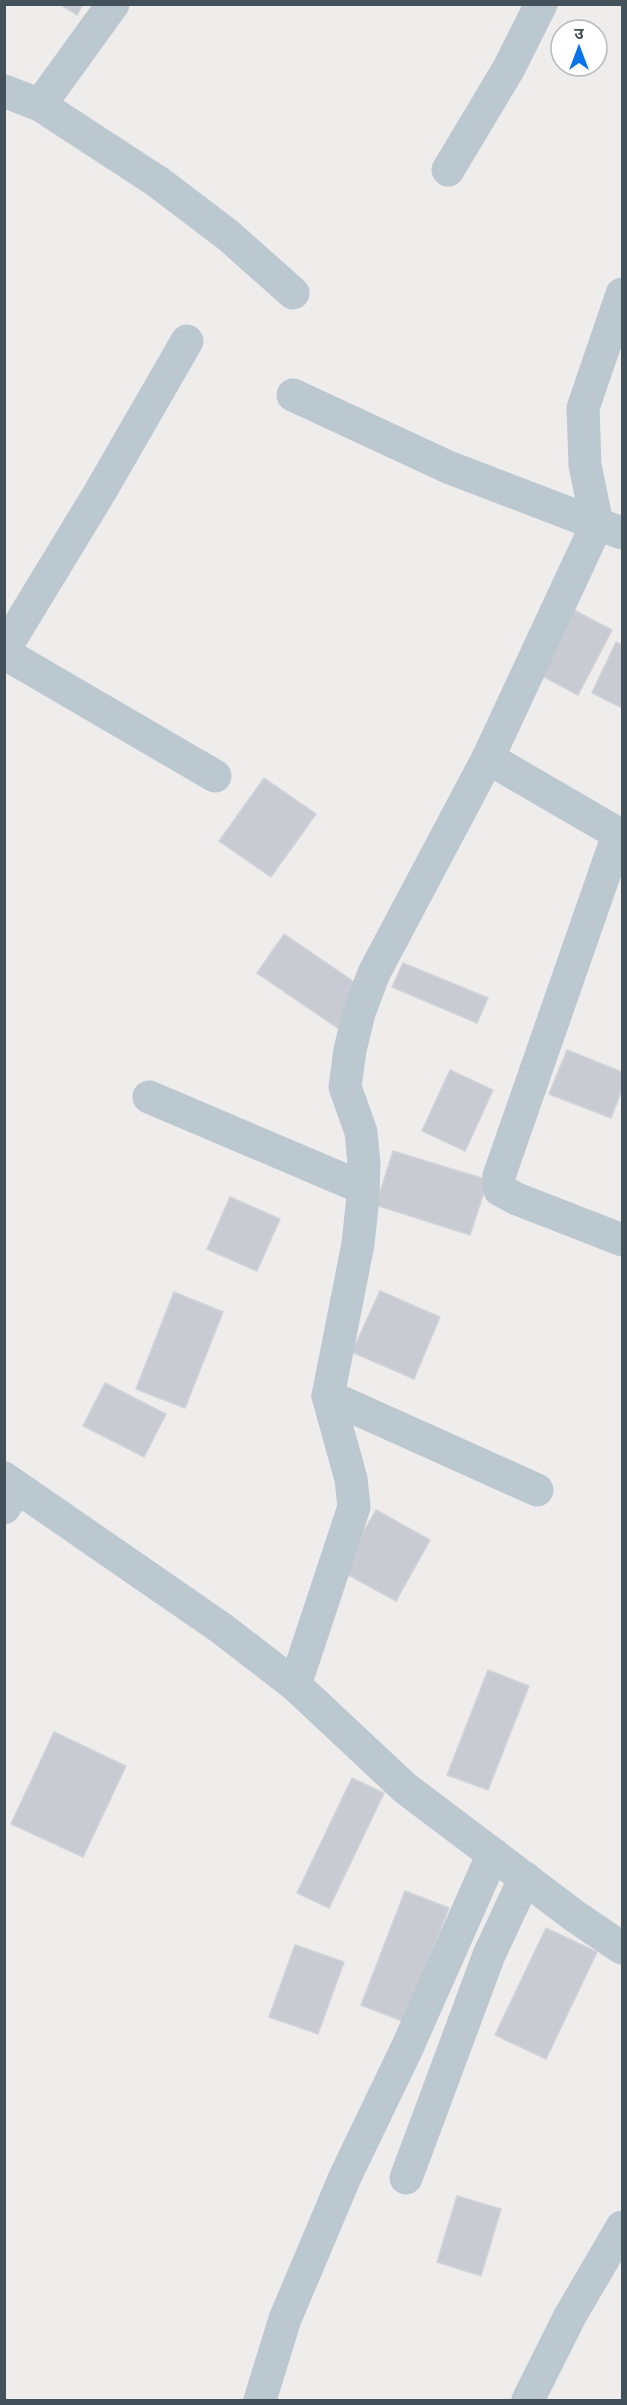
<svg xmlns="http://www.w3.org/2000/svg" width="627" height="2405" font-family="'Golos Text','Noto Sans Devanagari',sans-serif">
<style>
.building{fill:#c8ccd2;stroke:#d0d3d9;stroke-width:1.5}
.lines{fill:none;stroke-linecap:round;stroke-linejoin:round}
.minor{stroke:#bbc8d0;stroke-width:33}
.tertiary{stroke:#bbc8d0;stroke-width:33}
</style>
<rect width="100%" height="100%" fill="#efecec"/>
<g class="building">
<path d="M59,4H83L77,15Z"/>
<path d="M574,610L612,630L578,695L540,675Z"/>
<path d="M616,642L622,645V708L592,693Z"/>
<path d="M264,778L316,814L271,877L219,841Z"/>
<path d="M284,934L366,990L339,1029L257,973Z"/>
<path d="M403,963L488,998L477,1023L392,987Z"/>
<path d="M567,1050L622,1072V1089L611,1118L549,1094Z"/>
<path d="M450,1070L493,1090L465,1151L422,1131Z"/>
<path d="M393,1151L488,1180L470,1235L376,1205Z"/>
<path d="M230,1197L280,1219L257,1271L207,1249Z"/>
<path d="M380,1291L440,1317L414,1379L352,1352Z"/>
<path d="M174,1292L223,1312L185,1408L136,1389Z"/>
<path d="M105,1383L166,1414L144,1457L83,1426Z"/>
<path d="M376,1510L430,1540L396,1601L341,1571Z"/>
<path d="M488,1670L529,1686L488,1790L447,1775Z"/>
<path d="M54,1732L126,1766L83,1857L11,1824Z"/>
<path d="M352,1778L384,1793L329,1908L297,1893Z"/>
<path d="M405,1891L449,1908L405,2022L361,2005Z"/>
<path d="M546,1928L597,1952L546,2059L495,2035Z"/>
<path d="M295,1945L344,1962L318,2034L269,2017Z"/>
<path d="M457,2196L501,2209L481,2276L437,2262Z"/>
</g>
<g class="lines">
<g class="minor">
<path d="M4,91L40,105L158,182L229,236L293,293"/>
<path d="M40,105L113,4"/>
<path d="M448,170L509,68L541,4"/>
<path d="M293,395L448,467L597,524"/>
<path d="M597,524L585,465L583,408L622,294"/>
<path d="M4,650L100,492L187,341"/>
<path d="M4,653L215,776"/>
<path d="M488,758L622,836"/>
<path d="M618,835L499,1176L500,1190L517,1199L622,1240"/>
<path d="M149,1097L363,1188"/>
<path d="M328,1396L537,1490"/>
<path d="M4,1508L17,1488"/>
<path d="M295,1685L354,1507L351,1479L328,1396L358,1244L363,1197L364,1163L361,1132L345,1087L350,1050L359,1013L374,973L488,758L597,524L622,533"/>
<path d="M406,2178L489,1955L525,1878"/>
<path d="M260,2400L285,2319L345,2177L407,2048L493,1854"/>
<path d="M528,2400L570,2316L622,2227"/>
</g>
<path class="tertiary" d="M4,1478L221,1628L295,1685L405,1788L576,1917L622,1948"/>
</g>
<rect width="627" height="2405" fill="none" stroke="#43515b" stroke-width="12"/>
<g transform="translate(579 48)"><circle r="28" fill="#ffffff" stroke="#b4b9bd" stroke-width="1.5"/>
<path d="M0-4.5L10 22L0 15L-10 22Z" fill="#0a75eb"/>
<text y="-9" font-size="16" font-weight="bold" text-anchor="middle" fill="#43515b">उ</text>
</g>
</svg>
